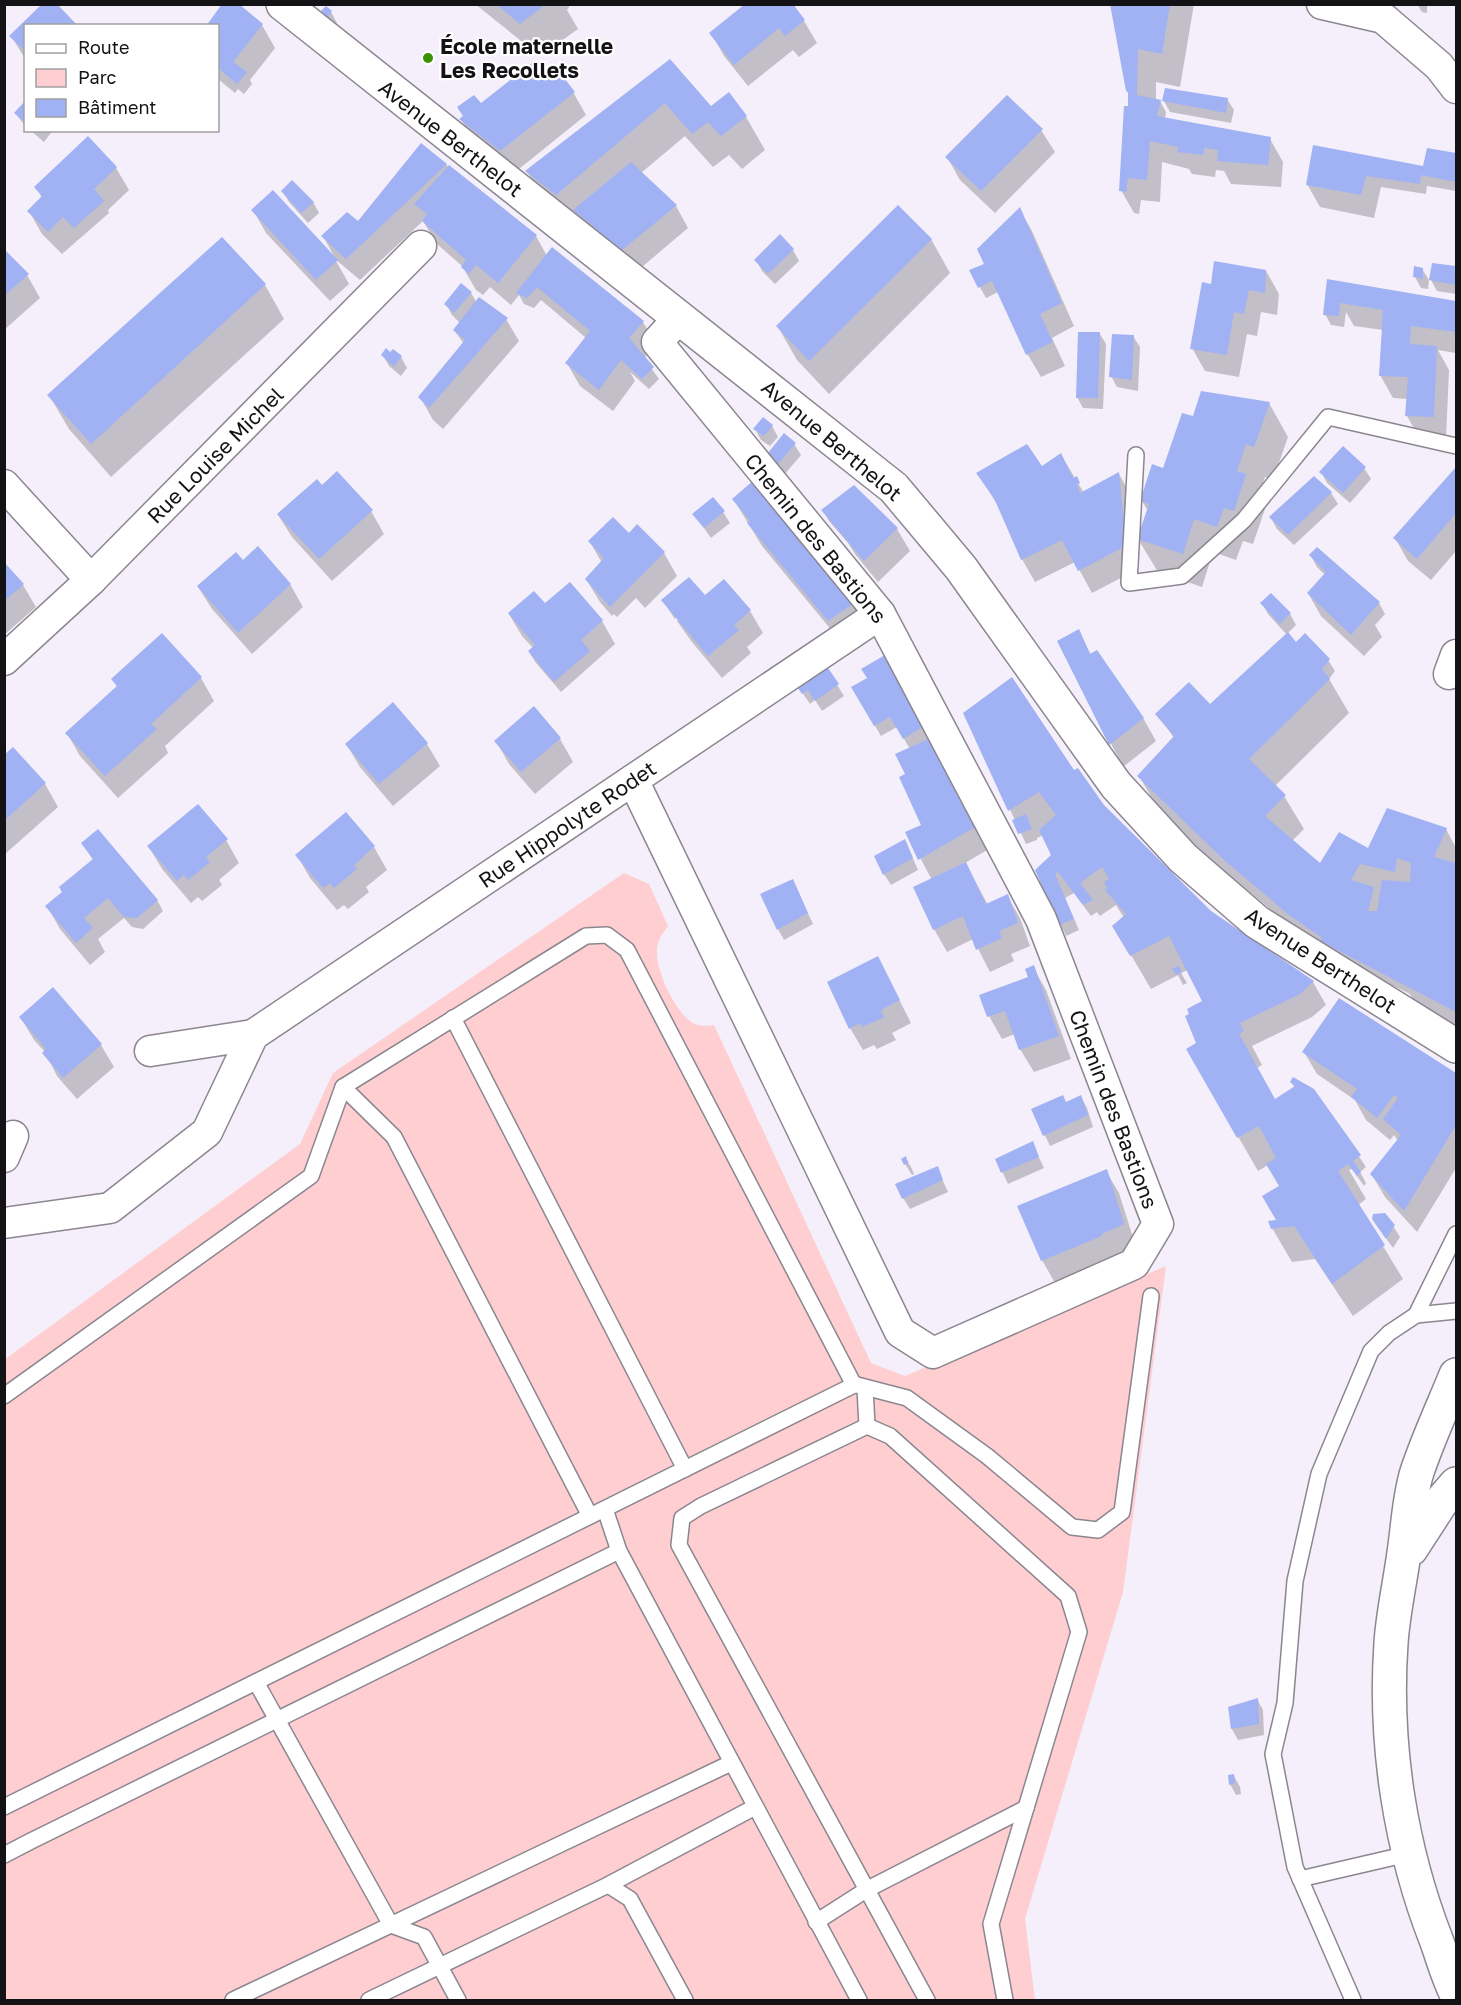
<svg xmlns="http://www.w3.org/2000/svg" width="1461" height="2005" font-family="'Golos Text',sans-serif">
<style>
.green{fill:#ffced1}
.shadow{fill:#0003}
.building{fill:#a0b2f4;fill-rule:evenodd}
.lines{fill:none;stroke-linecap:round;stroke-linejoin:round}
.lane-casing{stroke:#8b8690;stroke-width:18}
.street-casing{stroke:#8b8690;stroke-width:33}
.secondary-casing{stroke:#8b8690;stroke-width:36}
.lane{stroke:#fff;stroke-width:15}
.street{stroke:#fff;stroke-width:30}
.secondary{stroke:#fff;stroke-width:33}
.poi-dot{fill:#3a9100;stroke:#fff;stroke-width:2}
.labels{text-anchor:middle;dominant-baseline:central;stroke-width:4.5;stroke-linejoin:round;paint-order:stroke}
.poi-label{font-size:21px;font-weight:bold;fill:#131215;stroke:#fff;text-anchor:start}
.street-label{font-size:21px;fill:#131215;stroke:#fff}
</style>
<rect width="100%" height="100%" fill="#f4effa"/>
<path class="green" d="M624,873L649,884L668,926C662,934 657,941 657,951C656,972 675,1010 691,1022C698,1027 707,1026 714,1025L871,1363L905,1376L1166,1266L1123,1592L1025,1919L1035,2000H5L4,1360L300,1144L333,1073Z"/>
<g class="shadow">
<path d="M44,4L26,26V60L11,36Z"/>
<path d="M475,4H571L567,10L578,29L540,56Z"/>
<path d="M1112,4H1194L1180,87L1156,82V101H1160L1166,112L1165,119L1270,139L1283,162L1281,187L1231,184L1224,171L1216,170L1215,177L1192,174L1189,169L1162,162L1160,202L1141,200L1139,214L1134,213L1121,190L1130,96L1127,91Z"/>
<path d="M1417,4H1427V13L1422,12Z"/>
<path d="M323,11L331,12L337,23L335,27L329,22Z"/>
<path d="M804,21L817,43L799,57L793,50L748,86L724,56L711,33Z"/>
<path d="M262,25L275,48L250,80L252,84L244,94L238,89L235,93L218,79V26Z"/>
<path d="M669,61L711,108L746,117L765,150L742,169L729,155L713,167L685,136L641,173L676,206L688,228L636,272L546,205L527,171Z"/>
<path d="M573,92L586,115L514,173L474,141L461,119L481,106Z"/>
<path d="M1227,99L1234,110L1231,123L1170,112L1164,101Z"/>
<path d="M26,102V127L16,114Z"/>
<path d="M30,130H53L44,142Z"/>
<path d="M1041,130L1055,152L995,213L960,180L947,157Z"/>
<path d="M421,145L536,236L547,256L643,322L656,345L644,358L659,379L649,389L630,372L635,381L613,411L580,386L567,363L586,338L541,300L534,308L524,304L519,295L511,305L490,287L483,295L476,290L462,266L437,244L423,221L360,280L335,259L349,284L330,301L266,233L253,210L335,258L323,236L358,223Z"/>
<path d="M1429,150L1456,155V191L1427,186L1426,194L1381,187L1374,218L1320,207L1307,184L1424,168Z"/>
<path d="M116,168L129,190L108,210L109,213L62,254L42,234L29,211L42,198L36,187Z"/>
<path d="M283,191L313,202L319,213L308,223L289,202Z"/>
<path d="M1019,209L1032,231L1074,326L1052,338L1065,366L1041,377L1028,355L998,292L986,298L971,271L983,266Z"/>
<path d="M931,239L950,273L829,394L797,360L778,327Z"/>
<path d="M793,250L799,261L775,284L762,271L756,260Z"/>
<path d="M4,251L27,275L40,298L4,330Z"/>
<path d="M1433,264L1456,268V294L1437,291L1431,280Z"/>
<path d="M1422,269L1429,280L1428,289L1421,288L1415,277Z"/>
<path d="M1266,271L1279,294L1277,315L1261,312L1257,336L1247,334L1239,377L1205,371L1192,348L1213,286Z"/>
<path d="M1342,284L1456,303V353L1438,350L1449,370L1446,439H1420L1407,416L1408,399L1393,398L1380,375L1383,330L1354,326L1346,312L1344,327L1331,325L1325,314Z"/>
<path d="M265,285L284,319L111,477L69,429L49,395Z"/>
<path d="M471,293L477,303L506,319L519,341L443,429L433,420L420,397L464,344L454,330L460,323L452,315L446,304Z"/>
<path d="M1100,334L1106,344L1103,409L1083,408L1077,397Z"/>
<path d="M1133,336L1140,347L1138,391L1117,387L1111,376Z"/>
<path d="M383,355L401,357L407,368L401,376L389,366Z"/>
<path d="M1269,403L1288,437L1273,480L1265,477L1258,498L1265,509L1253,544L1243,541L1236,560L1213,552L1202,587L1158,572L1138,539L1148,511L1142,501L1164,470Z"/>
<path d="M763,420L772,426L778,437L770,446L761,440L755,429Z"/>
<path d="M794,444L801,455L785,474L770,453Z"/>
<path d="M1061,455L1084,493L1119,474L1132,497L1138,569L1092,593L1075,562L1035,582L1022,559L1000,509L978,474L1041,468Z"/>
<path d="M1364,468L1371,479L1350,503L1327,483L1321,472Z"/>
<path d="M1456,469V551L1431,580L1408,561L1395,538Z"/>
<path d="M1314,478L1331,493L1338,504L1294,545L1277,529L1271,518Z"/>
<path d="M322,488L371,511L384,534L332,581L292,537L278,515Z"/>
<path d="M734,500L853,601L866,624L842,643L762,546Z"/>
<path d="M823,510L897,529L910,551L878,582L855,554L848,543L829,521Z"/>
<path d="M723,512L730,523L711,538L694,514Z"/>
<path d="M637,527L664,553L677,576L645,608L636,598L617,617L614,614L612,616L600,602L586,579L602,563L590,542L628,536Z"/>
<path d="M1311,556L1379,603L1385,614L1375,625L1382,637L1364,656L1321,616L1308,593L1325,575L1317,567Z"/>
<path d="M4,564L23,585L36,607L4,635Z"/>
<path d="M724,581L750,611L763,633L747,647L751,653L722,678L692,642L677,621L688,612L686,610L675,619L663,601L705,598Z"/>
<path d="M290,584L303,607L252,654L212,609L198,587Z"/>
<path d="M1271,595L1290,614L1296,625L1287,634L1296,644L1328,660L1335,671L1329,679L1349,713L1275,786L1284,796L1304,829L1292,841L1319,864L1446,829L1456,848V1030L1416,1005L1410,994L1394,986L1392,993L1304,937L1246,889L1243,892L1159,810L1139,776L1174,738L1157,714L1210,705L1287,635L1268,614L1262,603Z"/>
<path d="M545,605L602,621L615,644L561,692L536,663L529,652L533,648L522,636L509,614Z"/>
<path d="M1079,631L1091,655L1143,718L1156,741L1123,767L1070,663Z"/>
<path d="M162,635L201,678L214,701L165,746L168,753L118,798L80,756L67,733L117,687L113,679Z"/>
<path d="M884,657L944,762L965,808L989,849L965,863L988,905L1007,896L1020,918L1030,946L1011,954L1014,961L990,972L973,939L947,952L934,929L932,880L907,833L923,826L907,775L910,749L897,727L881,736L853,688L866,680Z"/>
<path d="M826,667L844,696L822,711L815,700L810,704L798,686Z"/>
<path d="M534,708L560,739L573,762L535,794L509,764L496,741Z"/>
<path d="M965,713L1074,772L1103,806L1210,913L1313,982L1326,1005L1312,1017L1252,1046L1262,1065L1257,1068L1275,1100L1295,1088L1291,1082L1334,1119L1366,1167L1360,1172L1366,1183L1364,1186L1352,1169L1349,1170L1366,1199L1358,1205L1403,1279L1353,1316L1315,1259L1292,1262L1272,1228L1278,1221L1281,1187L1268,1165L1258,1171L1188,1050L1198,1044L1204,1001L1188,970L1181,973L1187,983L1183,985L1178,975L1151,989L1114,926L1124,918L1116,905L1100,916L1097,912L1091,916L1074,893L1065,898L1079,930L1066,936L1042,883L1053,855L1043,835L1037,838V840L1026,844Z"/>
<path d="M427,744L440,766L393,806L360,767L347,745Z"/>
<path d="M4,757L45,784L58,807L4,855Z"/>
<path d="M198,807L226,840L239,863L219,880L222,885L202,901L198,897L191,903L162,869L149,847Z"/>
<path d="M346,814L374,847L387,870L366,887L369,892L348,909L344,905L337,910L310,878L297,855Z"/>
<path d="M83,844L157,900L163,911L143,929L132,927L124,918L98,939L105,952L90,965L60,929L47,906L64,893L93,860Z"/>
<path d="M910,852L918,870L891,885L884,874Z"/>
<path d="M798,892L813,924L784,940L778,929Z"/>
<path d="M878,958L911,1023L892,1033L896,1040L877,1049L874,1045L863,1050L850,1028Z"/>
<path d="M1033,967L1046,990L1071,1059L1034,1072L1020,1049L1015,1034L1002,1039L989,1016L1030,978Z"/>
<path d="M1339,1000L1456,1075V1168L1417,1232L1385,1197L1372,1175L1398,1141L1394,1135L1390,1140L1366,1120L1355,1100L1317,1074L1304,1052Z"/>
<path d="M21,1018L101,1045L114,1067L77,1099L57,1076L45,1052L34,1040Z"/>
<path d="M1081,1097L1087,1108L1093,1127L1050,1146L1033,1110L1066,1103Z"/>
<path d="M1032,1143L1044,1168L1008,1184L997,1160Z"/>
<path d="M906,1158L912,1169L914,1174L912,1175L905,1164Z"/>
<path d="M937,1168L948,1192L910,1209L903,1198Z"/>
<path d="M1106,1171L1119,1193L1136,1247L1055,1283L1042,1260Z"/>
<path d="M1393,1226L1400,1237L1393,1248L1380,1230Z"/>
<path d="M1257,1699L1263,1710L1264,1735L1238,1740L1232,1729L1230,1708Z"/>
<path d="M1234,1776L1240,1787L1241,1794L1236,1795L1230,1784Z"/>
</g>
<g class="building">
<path d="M42,4H57L78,26H26V48L24,50L9,36Z"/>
<path d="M222,4H239L263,24L233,62L247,72L237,84L218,68V26H206Z"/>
<path d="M496,4H546L520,24Z"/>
<path d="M745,4H793L805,20L785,36L779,28L734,65L709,33Z"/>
<path d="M1110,4H1170L1162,54L1138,49L1137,95L1161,100L1157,116L1271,137L1268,165L1217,161L1218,150L1204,148L1203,155L1177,152L1178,147L1150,141L1147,180L1128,178L1126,192L1119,191L1124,106H1128V92L1126,91Z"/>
<path d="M326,6L332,11L328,17L321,11Z"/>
<path d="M670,59L711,106L729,92L747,116L721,136L708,122L692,134L665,103L556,195L525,171Z"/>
<path d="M532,63L546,80L558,70L575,92L500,151L459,119L463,116L457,107L474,95L481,103Z"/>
<path d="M1165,88L1228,98L1226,113L1162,101Z"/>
<path d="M1007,95L1043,129L981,191L945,157Z"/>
<path d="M26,100V123L14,113Z"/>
<path d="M88,136L117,167L94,189L104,201L74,228L63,217L48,232L27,211L42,196L34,187Z"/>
<path d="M421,143L447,164L346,259L321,236L347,212L358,221Z"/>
<path d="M1313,145L1423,166L1427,148L1456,153V182L1421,175L1420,184L1366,176L1361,195L1306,185Z"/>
<path d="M631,162L677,205L622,250L573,210Z"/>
<path d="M449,165L537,235L498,283L476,265L469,274L461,267L466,260L422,221L427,214L414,204Z"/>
<path d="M292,180L314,202L301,213L281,191Z"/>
<path d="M273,190L338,260L316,280L251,210Z"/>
<path d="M898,205L932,239L809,361L776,326Z"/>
<path d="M1020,207L1062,303L1040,314L1053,342L1026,355L992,281L978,288L969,270L984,264L977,249Z"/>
<path d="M780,234L794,249L768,274L754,260Z"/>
<path d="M222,237L266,284L91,444L47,395Z"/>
<path d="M552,247L644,321L629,338L654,367L642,379L621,360L599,390L565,363L590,331L537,287L527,298L516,293Z"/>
<path d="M4,249L29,274L4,296Z"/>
<path d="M1214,261L1266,270L1265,293L1249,290L1244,314L1234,312L1227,355L1190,349L1202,282L1211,284Z"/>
<path d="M1432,263L1456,266V285L1429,280Z"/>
<path d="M1414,266L1423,268V279L1413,277Z"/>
<path d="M1327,279L1456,301V332L1411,326L1410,344L1437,346L1434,417L1405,416L1408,377L1379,376L1383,310L1340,303L1339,316L1323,315Z"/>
<path d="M461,283L472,292L454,313L444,304Z"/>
<path d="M479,297L508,318L429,408L418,397L465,340L453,330Z"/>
<path d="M1078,332H1100L1098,398H1076Z"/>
<path d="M1112,334L1134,335L1132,380L1109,377Z"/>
<path d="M386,348L390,352L393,349L402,356L394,367L381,355Z"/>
<path d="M1201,391L1270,402L1254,447L1246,444L1237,471L1246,474L1234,511L1224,508L1217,527L1194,519L1183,554L1137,539L1149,504L1140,501L1152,464L1163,468L1182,413L1193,416Z"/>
<path d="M763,417L773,425L764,436L753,429Z"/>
<path d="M784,433L796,443L778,464L768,453Z"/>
<path d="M1027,444L1042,466L1061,453L1073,478L1077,476L1080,483L1077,485L1080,493L1119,472L1126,546L1078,571L1062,540L1021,560L994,498L976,473Z"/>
<path d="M1343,446L1366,467L1343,493L1319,472Z"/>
<path d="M1456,467V513L1417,559L1393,538Z"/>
<path d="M337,471L373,510L319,559L277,514L317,479L322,485Z"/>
<path d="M1314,476L1332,492L1288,535L1269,517Z"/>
<path d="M754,480L854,600L850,606L828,621L747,523L750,521L732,499Z"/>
<path d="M854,485L898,528L864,561L821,510Z"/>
<path d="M713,497L725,511L704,528L692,514Z"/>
<path d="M613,517L629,533L637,524L665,552L610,607L585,579L604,558L588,541Z"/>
<path d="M258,546L291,584L238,633L197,586L236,552L243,560Z"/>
<path d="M1317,547L1380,602L1351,635L1307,593L1326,572L1309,555Z"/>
<path d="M4,562L24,584L4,601Z"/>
<path d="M689,577L705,595L724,579L751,610L734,625L739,630L708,656L661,600Z"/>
<path d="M570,582L603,620L581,640L590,651L554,682L528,651L535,645L508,613L534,591L545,603Z"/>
<path d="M1271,593L1291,613L1280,624L1260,603Z"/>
<path d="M1079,629L1090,654L1097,650L1144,718L1109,745L1057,641Z"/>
<path d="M1288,632L1296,642L1305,633L1330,659L1322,669L1330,679L1249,759L1286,795L1265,816L1320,863L1339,832L1368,848L1387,808L1447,828L1434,857L1456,863V1012L1320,941L1322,938L1289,915L1223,859L1137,776L1174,736L1155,714L1189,682L1210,704ZM1397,858L1411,863L1410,882L1382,880L1377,911H1368L1374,887L1351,880L1360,864L1395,872Z"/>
<path d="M162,633L202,677L151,724L157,729L105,776L65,733L117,686L111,679Z"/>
<path d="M885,655L926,725L903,739L890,717L874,726L851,687L867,678L861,669Z"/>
<path d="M826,665L839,684L815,701L808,690L802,694L796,685Z"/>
<path d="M1012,677L1074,770L1078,768L1104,805L1211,911L1314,981L1300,994L1240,1023L1244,1031L1239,1034L1275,1099L1295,1086L1290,1082L1293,1077L1314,1089L1361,1155L1353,1161L1361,1172L1357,1176L1348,1164L1338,1171L1385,1245L1332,1284L1294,1226L1271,1229L1268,1221L1276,1220L1262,1196L1279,1186L1266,1164L1276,1158L1259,1126L1237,1138L1186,1049L1196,1043L1185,1016L1189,1014L1187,1009L1202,1001L1169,936L1130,956L1112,926L1126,914L1105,890L1107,888L1104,882L1109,879L1102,867L1080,883L1093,900L1083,905L1058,872L1055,874L1074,919L1059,925L1035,870L1051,855L1039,830L1056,815L1039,792L1008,811L963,713Z"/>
<path d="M393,702L428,743L379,784L345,744Z"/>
<path d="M534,706L561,738L521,772L494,741Z"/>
<path d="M931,738L963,807L967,805L977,826L918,860L905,832L921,825L899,777L905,774L895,754Z"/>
<path d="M13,747L46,783L4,821V755Z"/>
<path d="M198,804L228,839L206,857L210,862L188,880L184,875L177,881L147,846Z"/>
<path d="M346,812L375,846L354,865L357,869L334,888L330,883L323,888L295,855Z"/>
<path d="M1026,814L1032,829L1018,834L1012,820Z"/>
<path d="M98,829L158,900L137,918L124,917L108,898L84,918L93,928L76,943L45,906L62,892L59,887L93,859L81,843Z"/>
<path d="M905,839L913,858L883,875L874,856Z"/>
<path d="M966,862L986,904L1008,894L1018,923L999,931L1002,938L976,950L963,916L933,930L913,887Z"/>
<path d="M793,879L808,913L777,930L760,894Z"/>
<path d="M878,956L900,1000L881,1010L884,1017L862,1027L860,1023L849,1029L827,982Z"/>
<path d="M1034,965L1059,1036L1019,1050L1005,1011L987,1017L979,995L1028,977L1025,969Z"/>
<path d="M1178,966L1182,972L1176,975L1172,969Z"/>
<path d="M53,987L102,1044L63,1078L42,1053L46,1049L19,1017Z"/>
<path d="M1339,998L1456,1073V1125L1404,1211L1370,1174L1401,1135L1383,1119L1398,1098L1394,1095L1377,1118L1351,1097L1357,1089L1302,1052Z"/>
<path d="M1063,1095L1066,1102L1081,1095L1088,1115L1043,1136L1031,1109Z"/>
<path d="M1033,1141L1039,1157L1001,1173L995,1159Z"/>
<path d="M906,1156L908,1163L904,1165L901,1159Z"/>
<path d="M938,1166L943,1180L902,1199L895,1184Z"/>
<path d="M1107,1169L1124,1224L1102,1234V1236L1041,1261L1017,1206Z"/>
<path d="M1385,1213L1395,1225L1386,1239L1372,1219L1373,1214Z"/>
<path d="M1258,1698L1259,1724L1231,1729L1228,1707Z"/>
<path d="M1234,1774L1235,1783L1229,1785L1228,1775Z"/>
</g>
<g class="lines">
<defs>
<g id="lane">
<path d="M1136,455L1129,583L1182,576L1244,520L1328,417L1456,446"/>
<path d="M453,1018L685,1469"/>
<path d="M343,1087L394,1137L590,1516"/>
<path d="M1416,1315L1456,1311"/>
<path d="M857,1385L907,1398L987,1456L1072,1527L1098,1530L1122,1512L1151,1296"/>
<path d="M865,1388L867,1426L890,1436L1068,1596L1079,1632L991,1924L1005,2000"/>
<path d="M4,1396L311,1176L343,1087L586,936L607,935L627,950L854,1385L4,1807"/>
<path d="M867,1426L701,1506L682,1518L679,1545L927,2000"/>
<path d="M605,1509L619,1551L859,2000"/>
<path d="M256,1682L391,1925L424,1937L458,2000"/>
<path d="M4,1855L31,1841L619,1551"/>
<path d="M1300,1879L1408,1854"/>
<path d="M608,1885L630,1899L685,2000"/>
<path d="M816,1922L866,1890L1026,1808"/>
<path d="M233,2000L731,1763"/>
<path d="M369,2000L608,1885L755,1807"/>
<path d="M1353,2000L1295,1867L1273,1754L1285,1703L1295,1581L1319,1474L1371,1351L1389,1333L1416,1315L1456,1234"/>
</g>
<g id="street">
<path d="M1322,4L1383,18L1439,66L1456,88"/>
<path d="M4,485L91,580"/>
<path d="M4,660L91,580L421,246"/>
<path d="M1449,674L1456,655"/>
<path d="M633,780L900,1332L933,1353L1134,1264L1158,1224L1041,919L880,614L657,342L680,317"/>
<path d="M150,1051L253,1035"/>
<path d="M4,1157L13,1136"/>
<path d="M4,1223L110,1208L207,1132L253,1035L880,614"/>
</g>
<g id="secondary">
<path d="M283,4L894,488L961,568L1116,785L1183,858L1257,922L1456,1046"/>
<path d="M1456,1375C1443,1407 1428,1439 1417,1472C1409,1497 1408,1527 1404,1553C1400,1583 1393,1613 1391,1643C1384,1744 1400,1848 1437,1942C1443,1959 1448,1977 1456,1993"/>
<path d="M1411,1549L1444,1498L1456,1484"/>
</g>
</defs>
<use href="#lane" class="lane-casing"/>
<use href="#street" class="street-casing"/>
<use href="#secondary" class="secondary-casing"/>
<use href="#lane" class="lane"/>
<use href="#street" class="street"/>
<use href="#secondary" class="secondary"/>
</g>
<circle class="poi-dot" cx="428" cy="58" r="6"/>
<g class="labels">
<g class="poi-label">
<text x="440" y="46">École maternelle<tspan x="440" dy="24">Les Recollets</tspan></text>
</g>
<g class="street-label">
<text transform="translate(451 138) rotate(38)">Avenue Berthelot</text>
<text transform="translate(832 440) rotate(40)">Avenue Berthelot</text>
<text transform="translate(215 455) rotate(-45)">Rue Louise Michel</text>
<text transform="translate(816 538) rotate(51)">Chemin des Bastions</text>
<text transform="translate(567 824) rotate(-34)">Rue Hippolyte Rodet</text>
<text transform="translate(1321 960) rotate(33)">Avenue Berthelot</text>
<text transform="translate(1114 1109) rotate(69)">Chemin des Bastions</text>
</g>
</g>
<rect width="1461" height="2005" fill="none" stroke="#131215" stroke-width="12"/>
<rect x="24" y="24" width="195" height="108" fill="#ffffff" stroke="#a1a0a1" stroke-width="1.5"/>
<rect x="36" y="44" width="30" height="9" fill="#ffffff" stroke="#a1a0a1" stroke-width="1.5"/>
<text x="78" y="54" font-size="18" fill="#131215">Route</text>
<rect x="36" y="69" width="30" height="18" fill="#ffced1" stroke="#a1a0a1" stroke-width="1.5"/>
<text x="78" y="84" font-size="18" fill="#131215">Parc</text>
<rect x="36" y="99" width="30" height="18" fill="#a0b2f4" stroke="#a1a0a1" stroke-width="1.5"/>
<text x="78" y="114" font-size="18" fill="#131215">Bâtiment</text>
</svg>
